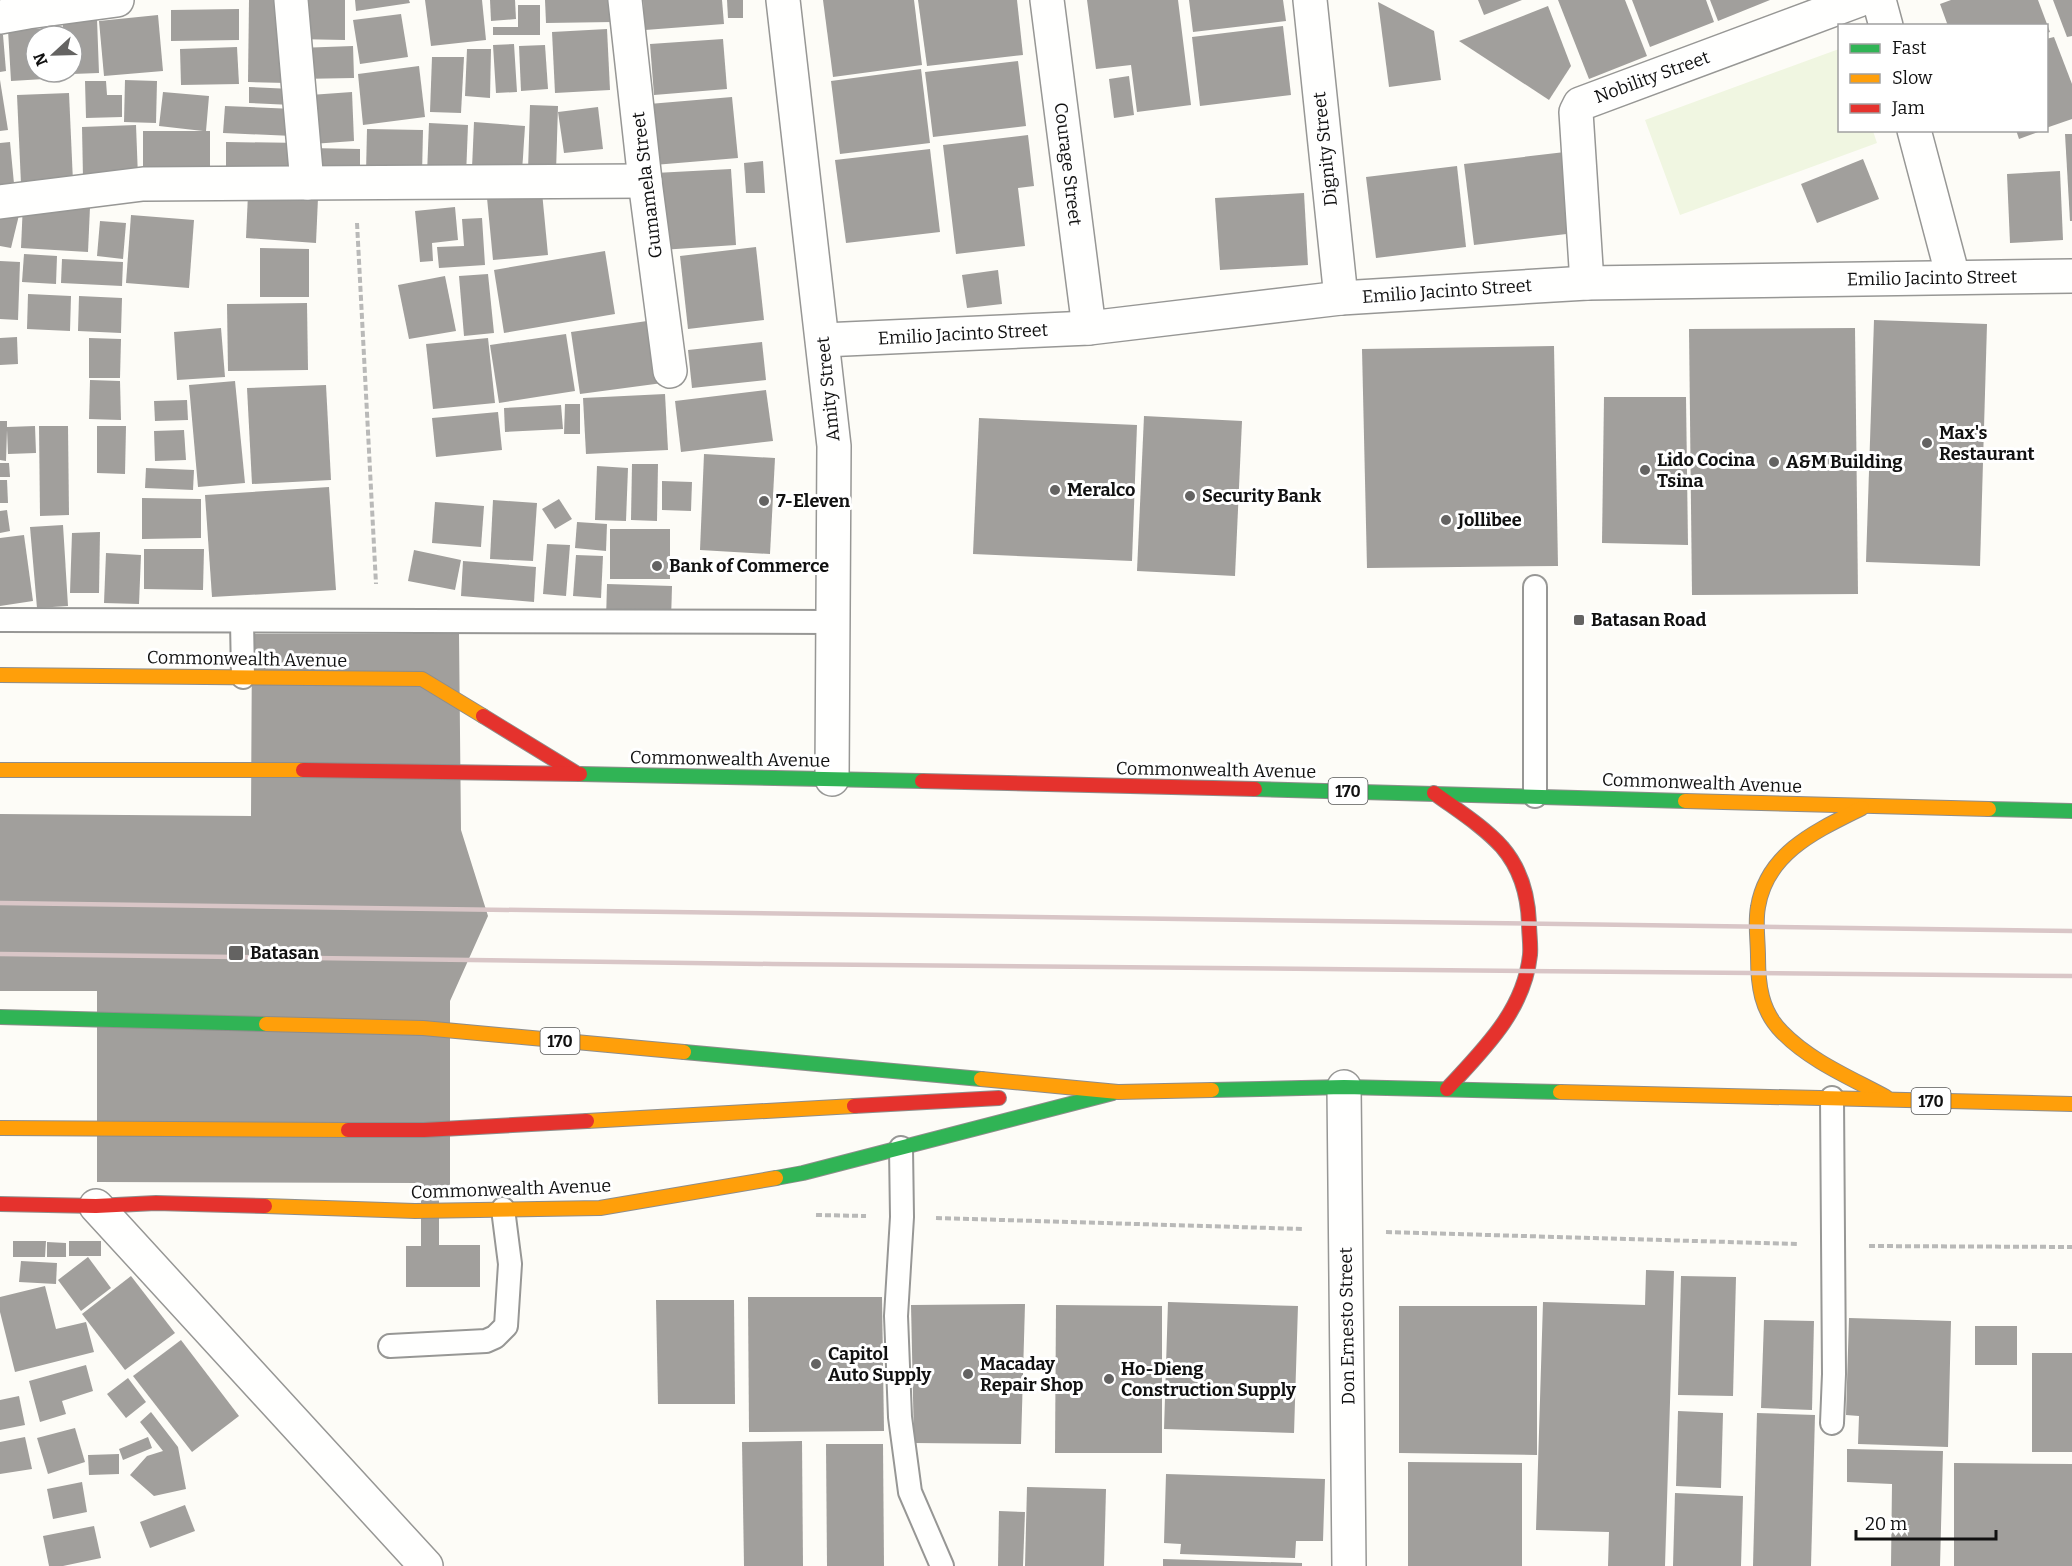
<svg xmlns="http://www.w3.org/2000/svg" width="2072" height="1566" font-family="Bitter,serif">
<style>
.pitch{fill:#f0f6e1}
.building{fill:#a19f9c}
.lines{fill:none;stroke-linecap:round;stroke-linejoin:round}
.lane-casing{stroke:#979795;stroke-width:26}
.street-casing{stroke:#979795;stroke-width:36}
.fast-casing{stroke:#8e8d8b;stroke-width:16}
.slow-casing{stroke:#8e8d8b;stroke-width:16}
.jam-casing{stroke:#8e8d8b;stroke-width:16}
.path{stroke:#b9b9b8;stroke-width:4;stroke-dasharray:6 3;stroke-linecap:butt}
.lane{stroke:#fffffe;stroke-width:22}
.street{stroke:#fffffe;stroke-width:33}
.fast{stroke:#30b455;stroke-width:14}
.slow{stroke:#ff9f0a;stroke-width:14}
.jam{stroke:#e5322d;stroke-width:14}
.rail{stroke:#d9c6c7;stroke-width:4.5}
.poi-dot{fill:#646362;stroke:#fff;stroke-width:2}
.labels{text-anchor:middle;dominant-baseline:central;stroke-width:6;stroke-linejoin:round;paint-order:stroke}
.shield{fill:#fff;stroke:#585858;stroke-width:1.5}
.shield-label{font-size:16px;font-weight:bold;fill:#111}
.street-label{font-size:18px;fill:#111;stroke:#fff}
.poi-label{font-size:18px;font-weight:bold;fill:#111;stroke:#fff;text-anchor:start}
</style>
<rect width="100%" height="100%" fill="#fdfcf7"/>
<path class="pitch" d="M1839,49L1840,130L1873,131L1877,143L1680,215L1645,120Z"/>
<g class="building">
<path d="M249,0H287V83L248,82Z"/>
<path d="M295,0H345V40L295,39Z"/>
<path d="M355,0H409L410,3L356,11Z"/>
<path d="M425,0H482L486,40L431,46Z"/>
<path d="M490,0H515L516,19L491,21Z"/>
<path d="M545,0H612L613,22L546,23Z"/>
<path d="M643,0H722L724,24L645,30Z"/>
<path d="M727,0H743V18H728Z"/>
<path d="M823,0H914L922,65L833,77Z"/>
<path d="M918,0H1017L1023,55L927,66Z"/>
<path d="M1087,0H1178L1191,105L1137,112L1131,65L1096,69Z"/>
<path d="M1189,0H1283L1286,21L1193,32Z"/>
<path d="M1478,0H1522L1484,15Z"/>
<path d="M1558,0H1625L1647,56L1589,79Z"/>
<path d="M1632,0H1706L1714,22L1650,47Z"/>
<path d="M1710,0H1770L1718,21Z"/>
<path d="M1951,0H2038L2050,32L2046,33V26H1948L1940,4Z"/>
<path d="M2053,0H2072V36L2067,37Z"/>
<path d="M1378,2L1434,31L1441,80L1389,87Z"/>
<path d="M518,5H540V35H493V27H518Z"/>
<path d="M1548,6L1571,66L1549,100L1459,41Z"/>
<path d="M239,9V40L171,41V10Z"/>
<path d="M401,14L408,57L360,64L353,20Z"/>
<path d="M158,15L163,71L104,76L99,21Z"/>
<path d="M97,19L99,73L72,74V36H63V20Z"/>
<path d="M1283,26L1291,95L1200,106L1192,37Z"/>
<path d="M58,28L59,36H36V72H61V78L11,81L8,30Z"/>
<path d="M607,29L610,90L555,93L552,32Z"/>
<path d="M0,35H3L6,71L0,72Z"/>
<path d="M2054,37L2072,84V119L2046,128V39Z"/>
<path d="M723,39L727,89L654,95L650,44Z"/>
<path d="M514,44L517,92L496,93L493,45Z"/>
<path d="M545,45L548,89L521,91L519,46Z"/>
<path d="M353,46L354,78L298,79V48Z"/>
<path d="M237,47L239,84L181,85L180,49Z"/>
<path d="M467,49H491L490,98L465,96Z"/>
<path d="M432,57H464L461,113L430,112Z"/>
<path d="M1018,61L1026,126L933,137L925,72Z"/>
<path d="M419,66L425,117L363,125L358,74Z"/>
<path d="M921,69L930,143L840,154L831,81Z"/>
<path d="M1129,76L1134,115L1114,118L1109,79Z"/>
<path d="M0,80L8,130L0,131Z"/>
<path d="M125,80L157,81L156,123L124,122Z"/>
<path d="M85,81H106L107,95H122V117L86,118Z"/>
<path d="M249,87L292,89V105L249,103Z"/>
<path d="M163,92L209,96L206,131H210V177L143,176V131H203L159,126Z"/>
<path d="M352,92L354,141L312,144L310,95Z"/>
<path d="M69,93L73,182L21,184L17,95Z"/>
<path d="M732,97L738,158L654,165L649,104Z"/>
<path d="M530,105L558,106L556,172L528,171Z"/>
<path d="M225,106L294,109L293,136L223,133Z"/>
<path d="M598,107L603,149L564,153L558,112Z"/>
<path d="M474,122L525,126L522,172L472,168Z"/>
<path d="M429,123L468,125L466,176L427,174Z"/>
<path d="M136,125L138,177L83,178L82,127Z"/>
<path d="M367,129L423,130L422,175L366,173Z"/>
<path d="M2016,130H2041V131L2019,139Z"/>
<path d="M2065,134H2072V221H2070Z"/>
<path d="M1028,135L1034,186L1018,188L1025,246L956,254L943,145Z"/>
<path d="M10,142L15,194L0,195V143Z"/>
<path d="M226,142L304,143L303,173L226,172Z"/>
<path d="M310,148L360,149V173L309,172Z"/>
<path d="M930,149L940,232L846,243L835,160Z"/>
<path d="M1565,152L1575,233L1474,245L1464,164Z"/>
<path d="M1863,159L1879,199L1817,223L1801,184Z"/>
<path d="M763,161L765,193H746L744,163Z"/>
<path d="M1457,166L1466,247L1376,258L1366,177Z"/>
<path d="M731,169L736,245L661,250L655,173Z"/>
<path d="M2060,171L2063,240L2010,243L2007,174Z"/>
<path d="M542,192L548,255L493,260L487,198Z"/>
<path d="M1304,193L1308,265L1220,270L1215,198Z"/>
<path d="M248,194L318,198L316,243L246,238Z"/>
<path d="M23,203L90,207L88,252L21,248Z"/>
<path d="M455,207L458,240L432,243L433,261L420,262L415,211Z"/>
<path d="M0,210L19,215L11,248L0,246Z"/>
<path d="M131,215L194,220L189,288L126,283Z"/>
<path d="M482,218L485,265L439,268L437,247L464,246L462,219Z"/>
<path d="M100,221L126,223L123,259L97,256Z"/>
<path d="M756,247L764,320L688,329L680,256Z"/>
<path d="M260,248L309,249V297H260Z"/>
<path d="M605,251L615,314L504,333L494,270Z"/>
<path d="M24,254L57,256L56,284L22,282Z"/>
<path d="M62,259L123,262L122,286L61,283Z"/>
<path d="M0,261L20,262L18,320L0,319Z"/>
<path d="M998,270L1002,304L967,308L962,275Z"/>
<path d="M488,274L494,333L464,336L459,276Z"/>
<path d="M445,276L456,331L409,339L398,285Z"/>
<path d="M28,294L71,296L70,331L27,329Z"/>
<path d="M79,296L122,298L121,333L78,331Z"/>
<path d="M307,303L308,370L228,371L227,304Z"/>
<path d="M661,319L670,382L580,394L571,332Z"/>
<path d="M1874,320L1987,324L1980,566L1866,562Z"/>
<path d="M221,328L225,377L177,380L174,332Z"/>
<path d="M1855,328L1858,594L1692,595L1689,329Z"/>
<path d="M566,334L575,391L499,403L490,345Z"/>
<path d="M17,337L18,364L0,365V338Z"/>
<path d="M89,338L121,339L120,378H89Z"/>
<path d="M488,338L495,403L433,409L426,344Z"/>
<path d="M762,342L766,380L692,388L688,350Z"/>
<path d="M1554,346L1558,566L1367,568L1362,349Z"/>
<path d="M90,380L120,381L121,420L89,419Z"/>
<path d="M235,381L245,483L198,487L189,385Z"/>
<path d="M326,385L331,480L252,484L247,388Z"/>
<path d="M766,390L773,441L681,452L675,401Z"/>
<path d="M665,394L668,450L586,454L583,398Z"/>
<path d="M1604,397H1686L1688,545L1602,543Z"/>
<path d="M187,400L188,420L155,421L154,401Z"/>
<path d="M565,404H580V434H564Z"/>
<path d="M561,405L563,429L505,432L504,408Z"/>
<path d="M498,412L502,450L436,457L432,418Z"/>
<path d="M1144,416L1242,421L1235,576L1137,571Z"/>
<path d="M979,418L1137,425L1132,561L973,554Z"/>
<path d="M0,421H7V427L35,426L36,453L8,454L7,430L6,461L0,460Z"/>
<path d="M39,426H68L69,515L40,516Z"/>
<path d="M97,426H126L125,474L97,473Z"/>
<path d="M184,430L186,460L155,461L154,431Z"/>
<path d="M704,454L775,458L770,554L700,550Z"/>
<path d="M0,463H9L10,477H0Z"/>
<path d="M632,464H658L657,521L631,520Z"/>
<path d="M597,466L628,468L626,521L595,520Z"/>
<path d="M146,468L194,470L193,490L145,488Z"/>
<path d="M0,480H7L8,503H0Z"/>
<path d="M662,481L692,482L691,511L662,510Z"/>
<path d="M329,487L336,590L212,597L205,495Z"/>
<path d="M142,498L201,499V538L142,539Z"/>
<path d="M559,499L572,519L555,529L542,509Z"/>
<path d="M493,500L537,503L533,561L490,559Z"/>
<path d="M435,502L484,506L481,547L432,543Z"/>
<path d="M7,510L10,531L0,533V511Z"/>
<path d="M577,522L607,524L606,551L575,548Z"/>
<path d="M63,525L68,606L37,608L30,527Z"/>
<rect x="610" y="529" width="60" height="50"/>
<path d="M100,532L99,593H70L72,533Z"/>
<path d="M24,535L33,601L0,606V538Z"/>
<path d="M547,544L570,545L566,596L543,594Z"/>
<path d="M144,549H204L203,590L144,589Z"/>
<path d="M414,550L461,560L455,590L408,581Z"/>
<path d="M106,553L141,555L139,604L104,603Z"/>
<path d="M576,555L603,556L601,598L573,596Z"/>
<path d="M463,561L536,567L534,602L461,596Z"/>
<path d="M607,584L672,586L671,621L606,620Z"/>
<path d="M252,634H459L461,830L488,916L450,1001V1192L439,1193V1245H480V1287H406V1246H421V1183L97,1182V991H0V814L251,816Z"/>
<path d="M13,1241H46L45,1257H13Z"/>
<rect x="69" y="1241" width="32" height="15"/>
<path d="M47,1242L66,1243V1257H47Z"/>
<path d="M88,1257L111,1288L81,1311L58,1280Z"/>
<path d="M21,1261L57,1263L56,1284L19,1282Z"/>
<path d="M1646,1270L1674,1271L1665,1566H1608L1609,1532L1536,1530L1543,1302L1645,1305Z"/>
<path d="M131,1276L175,1333L125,1370L82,1314Z"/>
<path d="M1681,1276L1736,1277L1733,1396L1678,1395Z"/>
<path d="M45,1286L56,1329L86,1322L94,1352L15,1372L0,1312V1297Z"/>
<path d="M748,1297H882L884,1431L749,1432Z"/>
<path d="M656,1300H734L735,1404H658Z"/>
<path d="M1168,1302L1298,1306L1294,1433L1164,1429Z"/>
<path d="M1025,1304L1021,1444L914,1443L911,1305Z"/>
<path d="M1056,1305L1162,1306V1453H1055Z"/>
<path d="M1399,1306H1537V1455L1399,1453Z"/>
<path d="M1849,1318L1951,1321L1948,1447L1858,1444L1859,1416L1846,1415Z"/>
<path d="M1764,1320L1814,1321L1812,1410L1761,1408Z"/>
<rect x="1975" y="1326" width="42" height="39"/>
<path d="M181,1340L239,1416L192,1452L133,1376Z"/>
<rect x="2032" y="1353" width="40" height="99"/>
<path d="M86,1365L93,1391L62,1401L66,1414L40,1422L29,1381Z"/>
<path d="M128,1378L146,1402L126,1418L107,1394Z"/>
<path d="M19,1396L25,1425L0,1430V1400Z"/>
<path d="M1678,1411L1723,1413L1721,1488L1676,1486Z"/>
<path d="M151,1412L178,1447L186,1489L154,1496L130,1475L147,1456L163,1451L140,1422Z"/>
<path d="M1757,1413L1815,1415L1811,1566H1753Z"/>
<path d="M75,1428L85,1462L48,1474L37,1438Z"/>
<path d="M25,1437L32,1469L0,1474V1442Z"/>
<path d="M148,1437L152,1448L123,1460L119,1449Z"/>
<path d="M802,1441L803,1566H744L742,1442Z"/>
<path d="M826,1444H883L884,1566H827Z"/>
<path d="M1847,1449L1943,1451L1940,1566H1891L1892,1484L1847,1482Z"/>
<path d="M119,1454V1474L89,1475L88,1455Z"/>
<path d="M1408,1462L1522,1463V1566H1408Z"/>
<path d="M1954,1463L2072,1464V1566H1954Z"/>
<path d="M1166,1474L1325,1479L1323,1541H1296L1295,1558L1180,1554L1181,1544L1164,1543Z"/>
<path d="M82,1482L87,1512L53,1519L47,1489Z"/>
<path d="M1027,1487L1106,1489L1104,1566H1025Z"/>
<path d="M1675,1493L1743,1496L1741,1566H1673Z"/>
<path d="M185,1505L195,1531L150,1548L140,1522Z"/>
<path d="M999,1511L1025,1512L1023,1566H998Z"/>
<path d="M94,1526L101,1558L63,1566H49L43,1536Z"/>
<path d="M1163,1559L1302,1563V1566H1163Z"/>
</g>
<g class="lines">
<defs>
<g id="lane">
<path d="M0,620L832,622"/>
<path d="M242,621L243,677"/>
<path d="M1535,796V587"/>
<path d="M1832,1098L1834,1374L1832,1423"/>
<path d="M901,1148L902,1217L896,1316L900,1417L910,1492L942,1566"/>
<path d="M390,1346L486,1341L495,1337L506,1326L510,1264L503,1209"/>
</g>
<g id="street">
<path d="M291,0L307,183"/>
<path d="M625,0L645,181L670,371"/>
<path d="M783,0L834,446L832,779"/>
<path d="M1047,0L1089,328"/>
<path d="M1310,0L1341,298"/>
<path d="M1879,0L1886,26"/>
<path d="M0,17L28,12L117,0"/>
<path d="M1914,130L1953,277"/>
<path d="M0,202L143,184L645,181"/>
<path d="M1587,283L1576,112L1580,104L1859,0"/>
<path d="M823,340L1089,328L1341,298L1587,283L2072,276"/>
<path d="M1344,1087L1349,1566"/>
<path d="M96,1206L426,1566"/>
</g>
<g id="fast">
<path d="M580,774L922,781"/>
<path d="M1255,789L1685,801"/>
<path d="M1989,809L2072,811"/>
<path d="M0,1017L266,1024"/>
<path d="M684,1052L981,1079"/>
<path d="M1212,1090L1344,1087L1560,1092"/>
<path d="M776,1178L803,1173L1113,1093"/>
</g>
<g id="slow">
<path d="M0,675L422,679L483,716"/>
<path d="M0,770H303"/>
<path d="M1685,801L1989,809"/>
<path d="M1862,808C1818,830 1767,852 1758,907C1755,923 1758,940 1758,957C1758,985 1761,1011 1782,1032C1810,1061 1851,1078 1886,1097"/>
<path d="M266,1024L423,1028L684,1052"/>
<path d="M981,1079L1118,1092L1212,1090"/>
<path d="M1560,1092L2072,1104"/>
<path d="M587,1121L854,1106"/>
<path d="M0,1128L348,1130"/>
<path d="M265,1206L415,1211L600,1208L776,1178"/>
</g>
<g id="jam">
<path d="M483,716L576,773"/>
<path d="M303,770L580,774"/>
<path d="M922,781L1255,789"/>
<path d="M1434,793C1457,810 1483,826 1502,847C1521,869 1528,895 1529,923C1529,934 1531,945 1530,955C1524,1011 1483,1050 1447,1089"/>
<path d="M854,1106L999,1098"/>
<path d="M348,1130H424L587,1121"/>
<path d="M0,1204L96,1206L156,1203L265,1206"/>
</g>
</defs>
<use href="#lane" class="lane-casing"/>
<use href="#street" class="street-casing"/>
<use href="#fast" class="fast-casing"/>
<use href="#slow" class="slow-casing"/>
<use href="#jam" class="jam-casing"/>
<g class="path">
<path d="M357,223L376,584"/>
<path d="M816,1215L866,1216"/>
<path d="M936,1218L1304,1229"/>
<path d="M1386,1232L1798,1244"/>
<path d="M1869,1246L2072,1247"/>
</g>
<use href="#lane" class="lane"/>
<use href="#street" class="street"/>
<use href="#fast" class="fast"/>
<use href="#slow" class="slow"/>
<use href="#jam" class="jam"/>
<g class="rail">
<path d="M0,903L2072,931"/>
<path d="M0,954L773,964L2072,976"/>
</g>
</g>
<g class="poi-dot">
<circle cx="1927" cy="443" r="6"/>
<circle cx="1774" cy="462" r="6"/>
<circle cx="1645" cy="470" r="6"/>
<circle cx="1055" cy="490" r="6"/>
<circle cx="1190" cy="496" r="6"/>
<circle cx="764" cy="501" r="6"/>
<circle cx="1446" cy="520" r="6"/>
<circle cx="657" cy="566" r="6"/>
<rect x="1573" y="614" width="12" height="12" rx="3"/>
<rect x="228" y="945" width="16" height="16" rx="3"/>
<circle cx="816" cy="1364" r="6"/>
<circle cx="968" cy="1374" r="6"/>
<circle cx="1109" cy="1379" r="6"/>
</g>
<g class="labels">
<g class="shield">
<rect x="1328.5" y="778" width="39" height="26" rx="4.5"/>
<rect x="540.5" y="1028" width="39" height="26" rx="4.5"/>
<rect x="1911.5" y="1088" width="39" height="26" rx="4.5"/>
</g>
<g class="shield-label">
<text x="1348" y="791">170</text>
<text x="560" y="1041">170</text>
<text x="1931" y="1101">170</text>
</g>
<g class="street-label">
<text transform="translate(1652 77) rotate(-20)">Nobility Street</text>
<text transform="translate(1325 149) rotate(-96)">Dignity Street</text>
<text transform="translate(1068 164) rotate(83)">Courage Street</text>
<text transform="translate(647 185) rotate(-97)">Gumamela Street</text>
<text transform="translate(1932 278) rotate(-1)">Emilio Jacinto Street</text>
<text transform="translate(1447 291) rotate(-4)">Emilio Jacinto Street</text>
<text transform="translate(963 334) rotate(-3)">Emilio Jacinto Street</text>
<text transform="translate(828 389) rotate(-96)">Amity Street</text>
<text transform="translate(247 659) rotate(1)">Commonwealth Avenue</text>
<text transform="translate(730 759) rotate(1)">Commonwealth Avenue</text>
<text transform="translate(1216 770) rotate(1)">Commonwealth Avenue</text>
<text transform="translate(1702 783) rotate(2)">Commonwealth Avenue</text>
<text transform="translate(511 1189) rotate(-2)">Commonwealth Avenue</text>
<text transform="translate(1347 1326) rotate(-91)">Don Ernesto Street</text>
</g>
<g class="poi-label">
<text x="1939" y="433">Max's<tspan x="1939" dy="21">Restaurant</tspan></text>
<text x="1657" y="460">Lido Cocina<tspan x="1657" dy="21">Tsina</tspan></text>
<text x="1786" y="462">A&amp;M Building</text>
<text x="1067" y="490">Meralco</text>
<text x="1202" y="496">Security Bank</text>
<text x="776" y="501">7-Eleven</text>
<text x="1458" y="520">Jollibee</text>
<text x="669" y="566">Bank of Commerce</text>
<text x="1591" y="620">Batasan Road</text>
<text x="250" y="953">Batasan</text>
<text x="828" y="1354">Capitol<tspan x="828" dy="21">Auto Supply</tspan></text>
<text x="980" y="1364">Macaday<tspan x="980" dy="21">Repair Shop</tspan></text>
<text x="1121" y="1369">Ho-Dieng<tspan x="1121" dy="21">Construction Supply</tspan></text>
</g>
</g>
<rect x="1838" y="24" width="210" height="108" fill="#ffffff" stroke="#a0a0a0" stroke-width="1.5"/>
<rect x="1850" y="44" width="30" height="9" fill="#30b455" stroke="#a0a0a0" stroke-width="1.5"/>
<text x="1892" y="54" font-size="18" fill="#111111">Fast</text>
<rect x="1850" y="74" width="30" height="9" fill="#ff9f0a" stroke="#a0a0a0" stroke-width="1.5"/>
<text x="1892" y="84" font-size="18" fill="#111111">Slow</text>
<rect x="1850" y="104" width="30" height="9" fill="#e5322d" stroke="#a0a0a0" stroke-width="1.5"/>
<text x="1892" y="114" font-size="18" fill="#111111">Jam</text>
<g transform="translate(54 54) rotate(248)"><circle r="28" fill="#ffffff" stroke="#a0a0a0" stroke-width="1.5"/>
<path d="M0-4.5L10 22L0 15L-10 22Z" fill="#646362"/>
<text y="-9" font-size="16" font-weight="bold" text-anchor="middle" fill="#111111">N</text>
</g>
<path d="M1856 1530v9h140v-9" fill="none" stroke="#111111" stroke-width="3"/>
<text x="1865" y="1530" font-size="18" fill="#111111" stroke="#ffffff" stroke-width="4.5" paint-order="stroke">20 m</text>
</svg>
